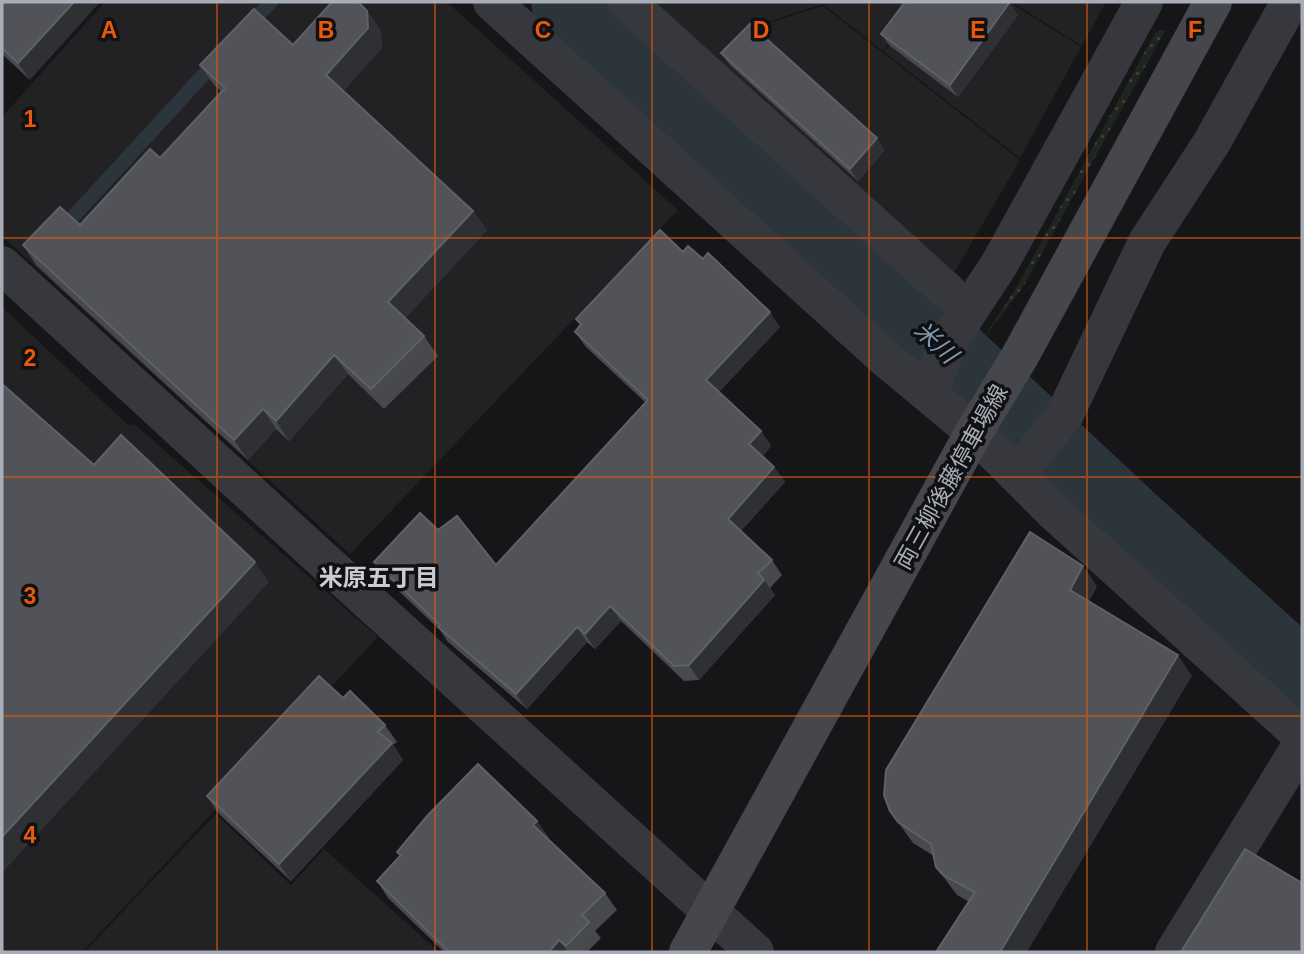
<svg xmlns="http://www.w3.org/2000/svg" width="1304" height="954" font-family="Helvetica,'Noto Sans JP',sans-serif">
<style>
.built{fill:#222225}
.grass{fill:url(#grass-dots)}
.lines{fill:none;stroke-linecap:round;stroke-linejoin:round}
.stream{stroke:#2c353c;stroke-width:14}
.river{stroke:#2c353c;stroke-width:80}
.street{stroke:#37383d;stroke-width:38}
.secondary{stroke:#45474d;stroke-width:38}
.wall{fill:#47494d}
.shaded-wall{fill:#2f3033}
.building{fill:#525359;stroke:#5f6168;stroke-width:2}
.grid{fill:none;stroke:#e8590c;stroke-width:2;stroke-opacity:0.55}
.labels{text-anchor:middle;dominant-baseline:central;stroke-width:7;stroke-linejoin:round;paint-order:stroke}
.street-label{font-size:23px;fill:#a8adb8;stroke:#111113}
.water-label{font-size:24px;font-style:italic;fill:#7f9bb3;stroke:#111113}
.neighbourhood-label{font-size:24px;font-weight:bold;fill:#c9ccd4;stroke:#111113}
.grid-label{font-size:23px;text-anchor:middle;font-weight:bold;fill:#e8590c;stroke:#111113;stroke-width:7;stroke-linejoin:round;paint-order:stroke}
</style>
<defs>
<pattern id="grass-dots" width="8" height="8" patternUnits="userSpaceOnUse" patternTransform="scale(1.75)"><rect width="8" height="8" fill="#1e261f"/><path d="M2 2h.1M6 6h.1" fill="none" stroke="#3c433d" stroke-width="1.8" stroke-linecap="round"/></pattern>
</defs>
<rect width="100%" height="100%" fill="#161618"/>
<g class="built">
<path d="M105,2H447L678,210L350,554L2,236V117Z"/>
<path d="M653,2H918L883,51L823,4L765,23H756L733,49L756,25L765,24L823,6L1020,160L951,278Z"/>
<path d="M919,2H1009L1081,47L1020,158L884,52Z"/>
<path d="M1012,2H1106L1082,46Z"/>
<path d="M2,307L128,425L134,424L378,637L82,952H5L2,949Z"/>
<path d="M216,814L291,885L324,849L439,952H84Z"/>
</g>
<path class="grass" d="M1160,30L1165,31L1023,287L981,342L1019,283L1155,33Z"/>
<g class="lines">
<g class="stream">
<path d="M248,26L271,2"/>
<path d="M61,230L218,59"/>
</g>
<path class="river" d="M571,2L1128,523L1302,681"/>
<g class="street">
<path d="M492,2L885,358L974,432L1054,512L1302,736"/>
<path d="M627,2L948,292"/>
<path d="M2,265L312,550L755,952"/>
<path d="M929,393L949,341L1000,263L1144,2"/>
<path d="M1017,475L1065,414L1147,242L1212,142L1290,2"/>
<path d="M1174,952L1302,744"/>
</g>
<path class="secondary" d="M688,952L974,432L1020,356L1213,2"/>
</g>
<g class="wall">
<path d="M2,2L30,80L2,54Z"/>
<path d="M1009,3L1018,15L958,97L890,46L881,34Z"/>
<path d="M367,11L381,31L382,48L343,91L473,211L487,230L405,318L424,336L438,356L384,409L348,374L289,441L276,429L248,460L36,265L23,245L80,225L160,158L221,91L214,85L200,65L293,45Z"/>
<path d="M721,53L885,150L858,181L730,65Z"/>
<path d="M683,252L780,327L719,392L761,431L771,446L763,456L774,467L785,482L741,531L772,560L782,575L770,588L775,595L699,680L684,681L621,621L595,649L587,642L527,709L448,642L440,630L385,578L374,562L438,530L496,565L646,403L586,347L575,332L580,325L576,319Z"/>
<path d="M1097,586L1089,601L1192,676L969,902L957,895L936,867L934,856L913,843L890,811Z"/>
<path d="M343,698L385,725L397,742L393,745L403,760L291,881L218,813L207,796Z"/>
<path d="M537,821L549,838L548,839L605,893L617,910L595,931L601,938L587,952H444L388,898L377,881L400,856L397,852Z"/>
</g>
<g class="shaded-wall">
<path d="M74,2H100L30,80L18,63Z"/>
<path d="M1009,3L1018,15L958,97L950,85Z"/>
<path d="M367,11L381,31L382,48L340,95L326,75Z"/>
<path d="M877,138L885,150L858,181L850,169Z"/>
<path d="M473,211L487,230L402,322L388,302Z"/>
<path d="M770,312L780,327L716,395L706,380Z"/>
<path d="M334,355L348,374L289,441L276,421Z"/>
<path d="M263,409L276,429L248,460L234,440Z"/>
<path d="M761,431L771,446L760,459L749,444Z"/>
<path d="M774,467L785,482L738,534L728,519Z"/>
<path d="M255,562L269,582L2,873V837Z"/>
<path d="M1083,566L1097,586L1084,610L1070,590Z"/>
<path d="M764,580L775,595L699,680L689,665Z"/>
<path d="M610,606L621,621L595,649L585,634Z"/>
<path d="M577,627L587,642L527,709L516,694Z"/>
<path d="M1178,655L1192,676L1027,952H1000Z"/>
<path d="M392,743L403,760L291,881L279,864Z"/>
<path d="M537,821L549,838L545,842L533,825Z"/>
<path d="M559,940L568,952H549Z"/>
</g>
<g class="building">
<path d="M2,2H74L18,63L2,48Z"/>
<path d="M332,2H358L367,11L368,28L326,75L473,211L388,302L424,336L371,389L334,355L276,421L263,409L234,440L23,245L60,207L80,225L150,149L160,158L225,88L200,65L254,9L293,45Z"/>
<path d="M905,2H1008L1009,3L950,85L881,34Z"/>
<path d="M750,24L877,138L850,169L721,53Z"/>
<path d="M660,230L683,252L688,246L703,259L708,253L770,312L706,380L761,431L749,444L774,467L728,519L772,560L758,573L764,580L689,665L674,666L610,606L585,634L577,627L516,694L438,627L440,625L374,562L420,513L438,530L457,516L496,565L648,400L575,332L581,324L576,319Z"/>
<path d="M2,384L94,465L121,435L255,562L2,837Z"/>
<path d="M1030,532L1083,566L1070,590L1178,655L1000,952H936L975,892L943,875L936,867L931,844L898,822L890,811L884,795L886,770Z"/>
<path d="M319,676L343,698L350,691L385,725L378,732L392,743L279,864L207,796Z"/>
<path d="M478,764L537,821L533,825L605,893L582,915L589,922L566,946L559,940L549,952H449L377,881L401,855L397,852L428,815Z"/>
<path d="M1245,849L1302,883V952H1181Z"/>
</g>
<path class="grid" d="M217,2V952M435,2V952M652,2V952M869,2V952M1087,2V952M2,238H1302M2,477H1302M2,716H1302"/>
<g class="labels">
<g class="street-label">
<text transform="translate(951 477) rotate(-61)">両三柳後藤停車場線</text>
</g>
<g class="water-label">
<text transform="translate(936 342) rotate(43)">米川</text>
</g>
<g class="neighbourhood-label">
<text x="379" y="577">米原五丁目</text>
</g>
</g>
<g class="grid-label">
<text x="109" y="38">A</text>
<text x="326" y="38">B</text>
<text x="543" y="38">C</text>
<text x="761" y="38">D</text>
<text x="978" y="38">E</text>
<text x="1195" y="38">F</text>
<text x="30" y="127">1</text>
<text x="30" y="366">2</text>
<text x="30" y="604">3</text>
<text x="30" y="843">4</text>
</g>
<rect width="1304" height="954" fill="none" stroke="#a8adb8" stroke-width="7"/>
</svg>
